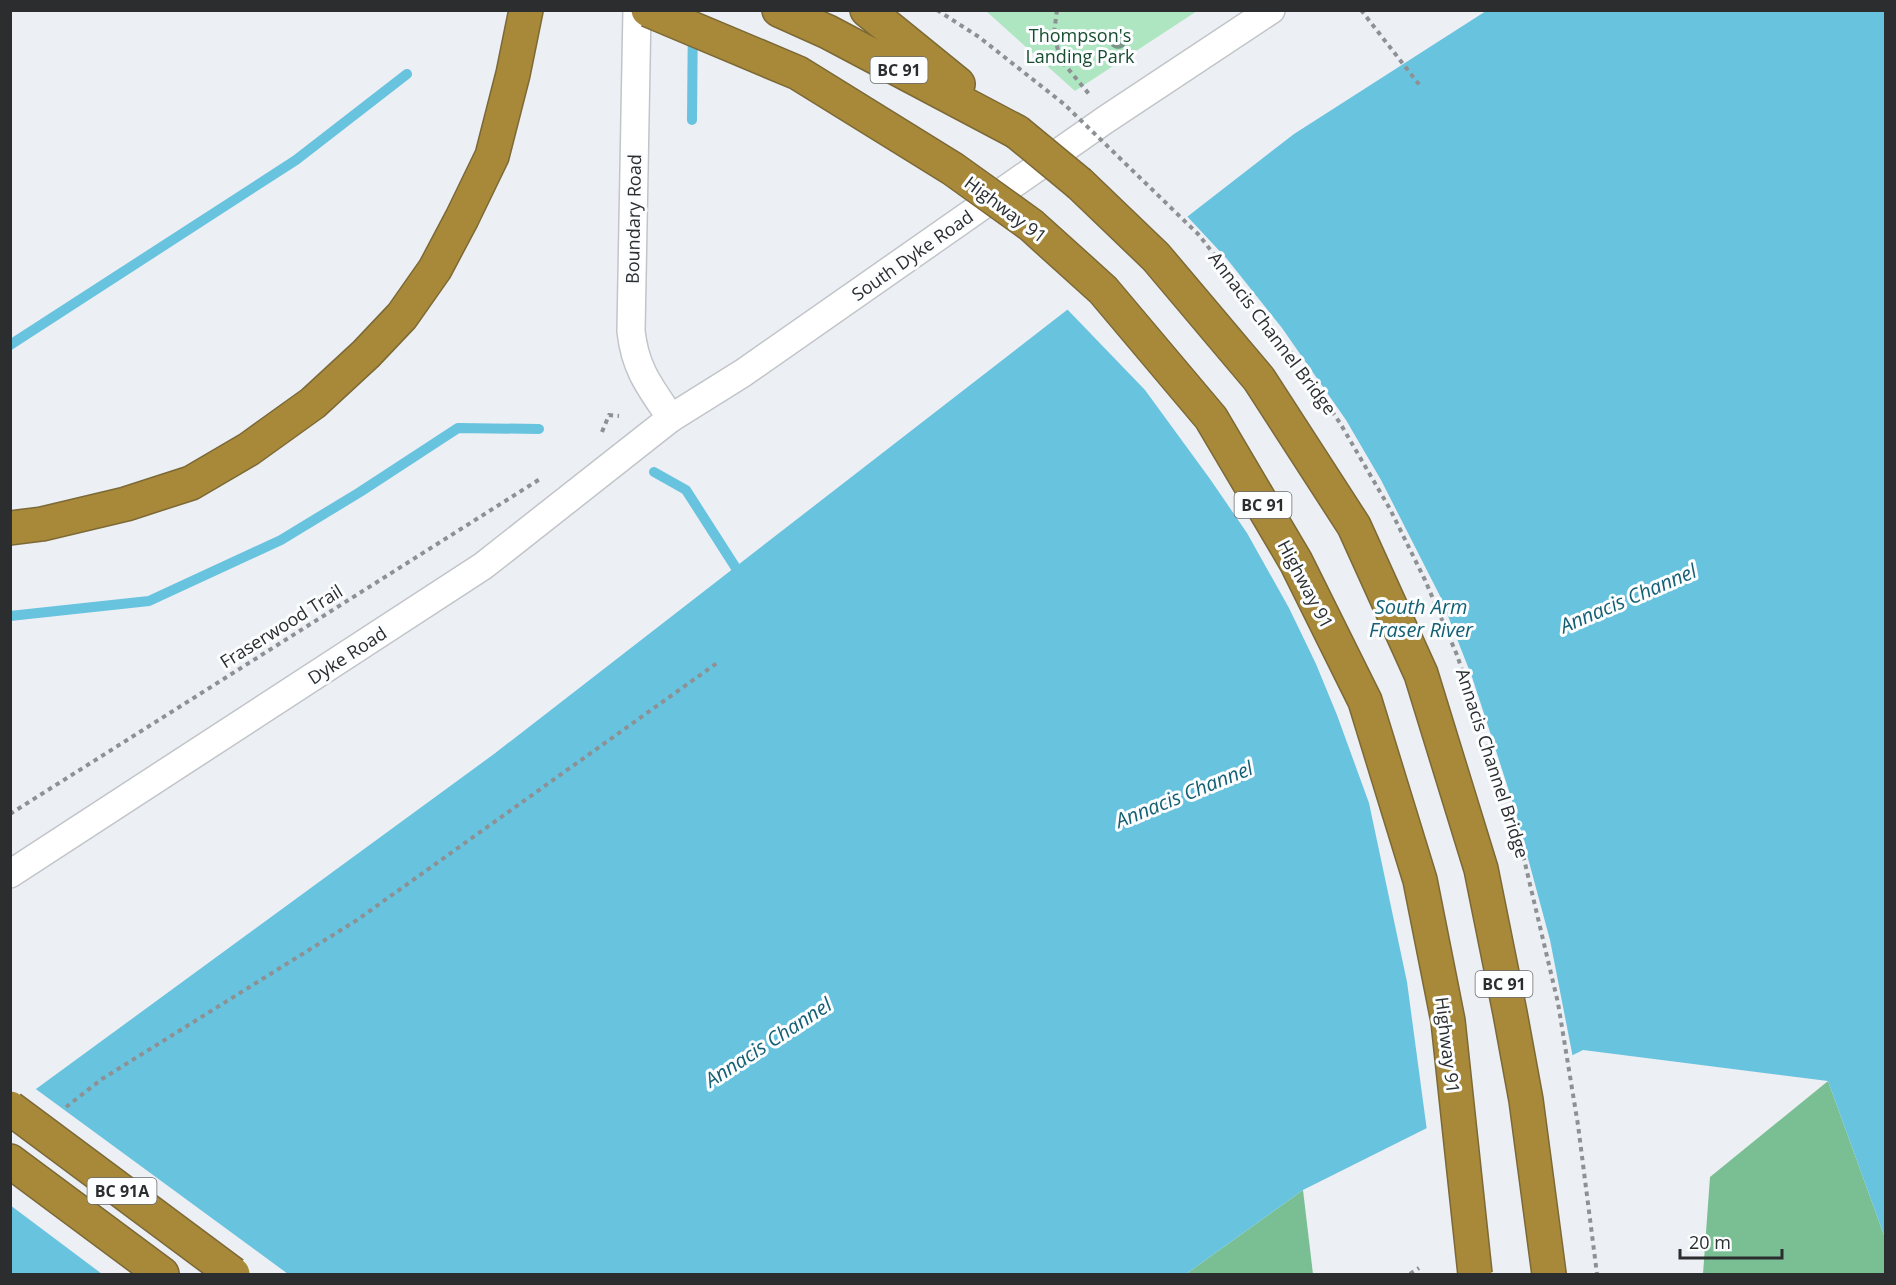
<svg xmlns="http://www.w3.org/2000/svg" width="1896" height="1285" font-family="'Open Sans',sans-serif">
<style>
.green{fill:#ade6c1}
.forest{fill:#79bf93}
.water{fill:#68c3df}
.pier{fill:#eceff4}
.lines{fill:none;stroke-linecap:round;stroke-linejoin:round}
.stream{stroke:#68c3df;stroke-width:10}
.minor-casing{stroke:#c1c5c9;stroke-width:30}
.motorway-casing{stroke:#7c6936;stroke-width:36}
.path{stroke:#8e9194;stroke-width:4;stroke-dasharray:4.5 4.5;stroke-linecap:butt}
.minor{stroke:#fff;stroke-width:27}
.motorway{stroke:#a88939;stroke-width:33}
.motorway-bridge-casing{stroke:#7c6936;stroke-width:36;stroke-linecap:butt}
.path-bridge{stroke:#8e9194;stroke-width:4;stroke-dasharray:4.5 4.5;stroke-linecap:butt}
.motorway-bridge{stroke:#a88939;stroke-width:33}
.tree{fill:#779688}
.labels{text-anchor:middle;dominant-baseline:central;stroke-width:6;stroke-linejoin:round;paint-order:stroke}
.shield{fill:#fbfdff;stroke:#696b6d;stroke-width:1.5}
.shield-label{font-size:16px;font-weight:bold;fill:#2b2d2f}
.park-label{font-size:18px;fill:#184d2f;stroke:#fbfdff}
.street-label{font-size:18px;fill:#2b2d2f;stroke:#fbfdff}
.water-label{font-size:20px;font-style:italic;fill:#145f73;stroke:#fbfdff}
</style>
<rect width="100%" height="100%" fill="#eceff4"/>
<path class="green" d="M986,11H1197L1075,91Z"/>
<g class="forest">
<path d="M1828,1081L1885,1238V1274H1703L1710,1177Z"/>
<path d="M1303,1190L1313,1274H1186Z"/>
</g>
<path class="water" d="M1486,11H1885V1238L1828,1081L1583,1050L1303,1190L1186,1274H11L10,1108L494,754L1294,134Z"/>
<g class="pier">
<path d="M1185,214L1227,259L1282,328L1346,420L1381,480L1441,598L1472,677L1490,732L1515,810L1550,940L1573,1058L1427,1131L1407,982L1369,803L1337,715L1316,664L1289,608L1247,533L1210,479L1145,390L1065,307Z"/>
<path d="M33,1087L288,1274H102L10,1205V1104Z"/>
</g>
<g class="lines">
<g class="stream">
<path d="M692,120L693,10"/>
<path d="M10,345L296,160L407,74"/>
<path d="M654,472L686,490L743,579"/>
<path d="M10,616L149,601L281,540L360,492L458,428L539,429"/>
</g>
<defs>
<g id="minor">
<path d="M637,10L631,331C635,369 650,387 671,418"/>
<path d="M10,874L483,566L671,418L743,373L1105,120L1271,10"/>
</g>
<g id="motorway">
<path d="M779,10L828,32L1017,132"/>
<path d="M867,10L958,84"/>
<path d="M1080,184L1156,257L1259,379L1354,526L1421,674L1481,869L1510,1013L1526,1100L1549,1274"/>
<path d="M10,528L42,524L126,504L191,483L249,449L313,403L366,354L402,316L435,269L462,218L492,156L513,74L526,10"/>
<path d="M10,1161L162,1274"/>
</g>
</defs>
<use href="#minor" class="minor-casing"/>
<use href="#motorway" class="motorway-casing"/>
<g class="path">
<path d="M1057,10L1054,33L1060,59L1089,94"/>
<path d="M1361,10L1421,87"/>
<path d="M602,432L609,415L619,416"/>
<path d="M10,814L540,479"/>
<path d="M66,1107L102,1079L357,920L717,663"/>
<path d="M1410,1274L1419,1268"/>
</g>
<use href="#minor" class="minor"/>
<use href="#motorway" class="motorway"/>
<defs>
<g id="motorway-bridge">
<path d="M648,10L798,73L953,169L1031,225L1103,290L1211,418L1296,562L1365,701L1420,880L1448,1021L1475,1274"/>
<path d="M1017,132L1080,184"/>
<path d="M10,1108L233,1274"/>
</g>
</defs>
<use href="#motorway-bridge" class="motorway-bridge-casing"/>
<path class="path-bridge" d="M937,10L979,37L1064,104L1198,234L1289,349L1340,423L1390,509L1425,580L1457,655L1524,859L1558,1003L1578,1125L1597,1274"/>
<use href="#motorway-bridge" class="motorway-bridge"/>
</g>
<circle class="tree" cx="1118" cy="40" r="9"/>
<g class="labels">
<g class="shield">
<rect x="870.5" y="57" width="57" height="26" rx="4.5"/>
<rect x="1234.5" y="492" width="57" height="26" rx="4.5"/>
<rect x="1475.5" y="971" width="57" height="26" rx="4.5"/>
<rect x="87.5" y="1178" width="69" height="26" rx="4.5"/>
</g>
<g class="shield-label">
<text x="899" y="70">BC 91</text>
<text x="1263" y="505">BC 91</text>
<text x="1504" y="984">BC 91</text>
<text x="122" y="1191">BC 91A</text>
</g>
<g class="park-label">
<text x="1080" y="35">Thompson's<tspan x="1080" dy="21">Landing Park</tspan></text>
</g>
<g class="street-label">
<text transform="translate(1006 209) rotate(37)">Highway 91</text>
<text transform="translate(633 219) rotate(-89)">Boundary Road</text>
<text transform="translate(912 255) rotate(-35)">South Dyke Road</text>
<text transform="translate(1273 333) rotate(53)">Annacis Channel Bridge</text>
<text transform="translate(1306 584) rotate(62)">Highway 91</text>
<text transform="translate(281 626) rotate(-32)">Fraserwood Trail</text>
<text transform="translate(347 655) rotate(-33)">Dyke Road</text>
<text transform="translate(1493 763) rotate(72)">Annacis Channel Bridge</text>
<text transform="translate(1448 1045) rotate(83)">Highway 91</text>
</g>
<g class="water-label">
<text transform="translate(1628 598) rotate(-23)">Annacis Channel</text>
<text x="1421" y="606">South Arm<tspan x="1421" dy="23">Fraser River</tspan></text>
<text transform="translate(1184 794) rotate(-22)">Annacis Channel</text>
<text transform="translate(768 1042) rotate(-33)">Annacis Channel</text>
</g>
</g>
<rect width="1896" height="1285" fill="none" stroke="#2b2d2f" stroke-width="24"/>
<path d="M1680 1249v9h102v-9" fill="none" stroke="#2b2d2f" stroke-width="3"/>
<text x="1689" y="1249" font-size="18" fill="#2b2d2f" stroke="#fbfdff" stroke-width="4.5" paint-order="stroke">20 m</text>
</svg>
